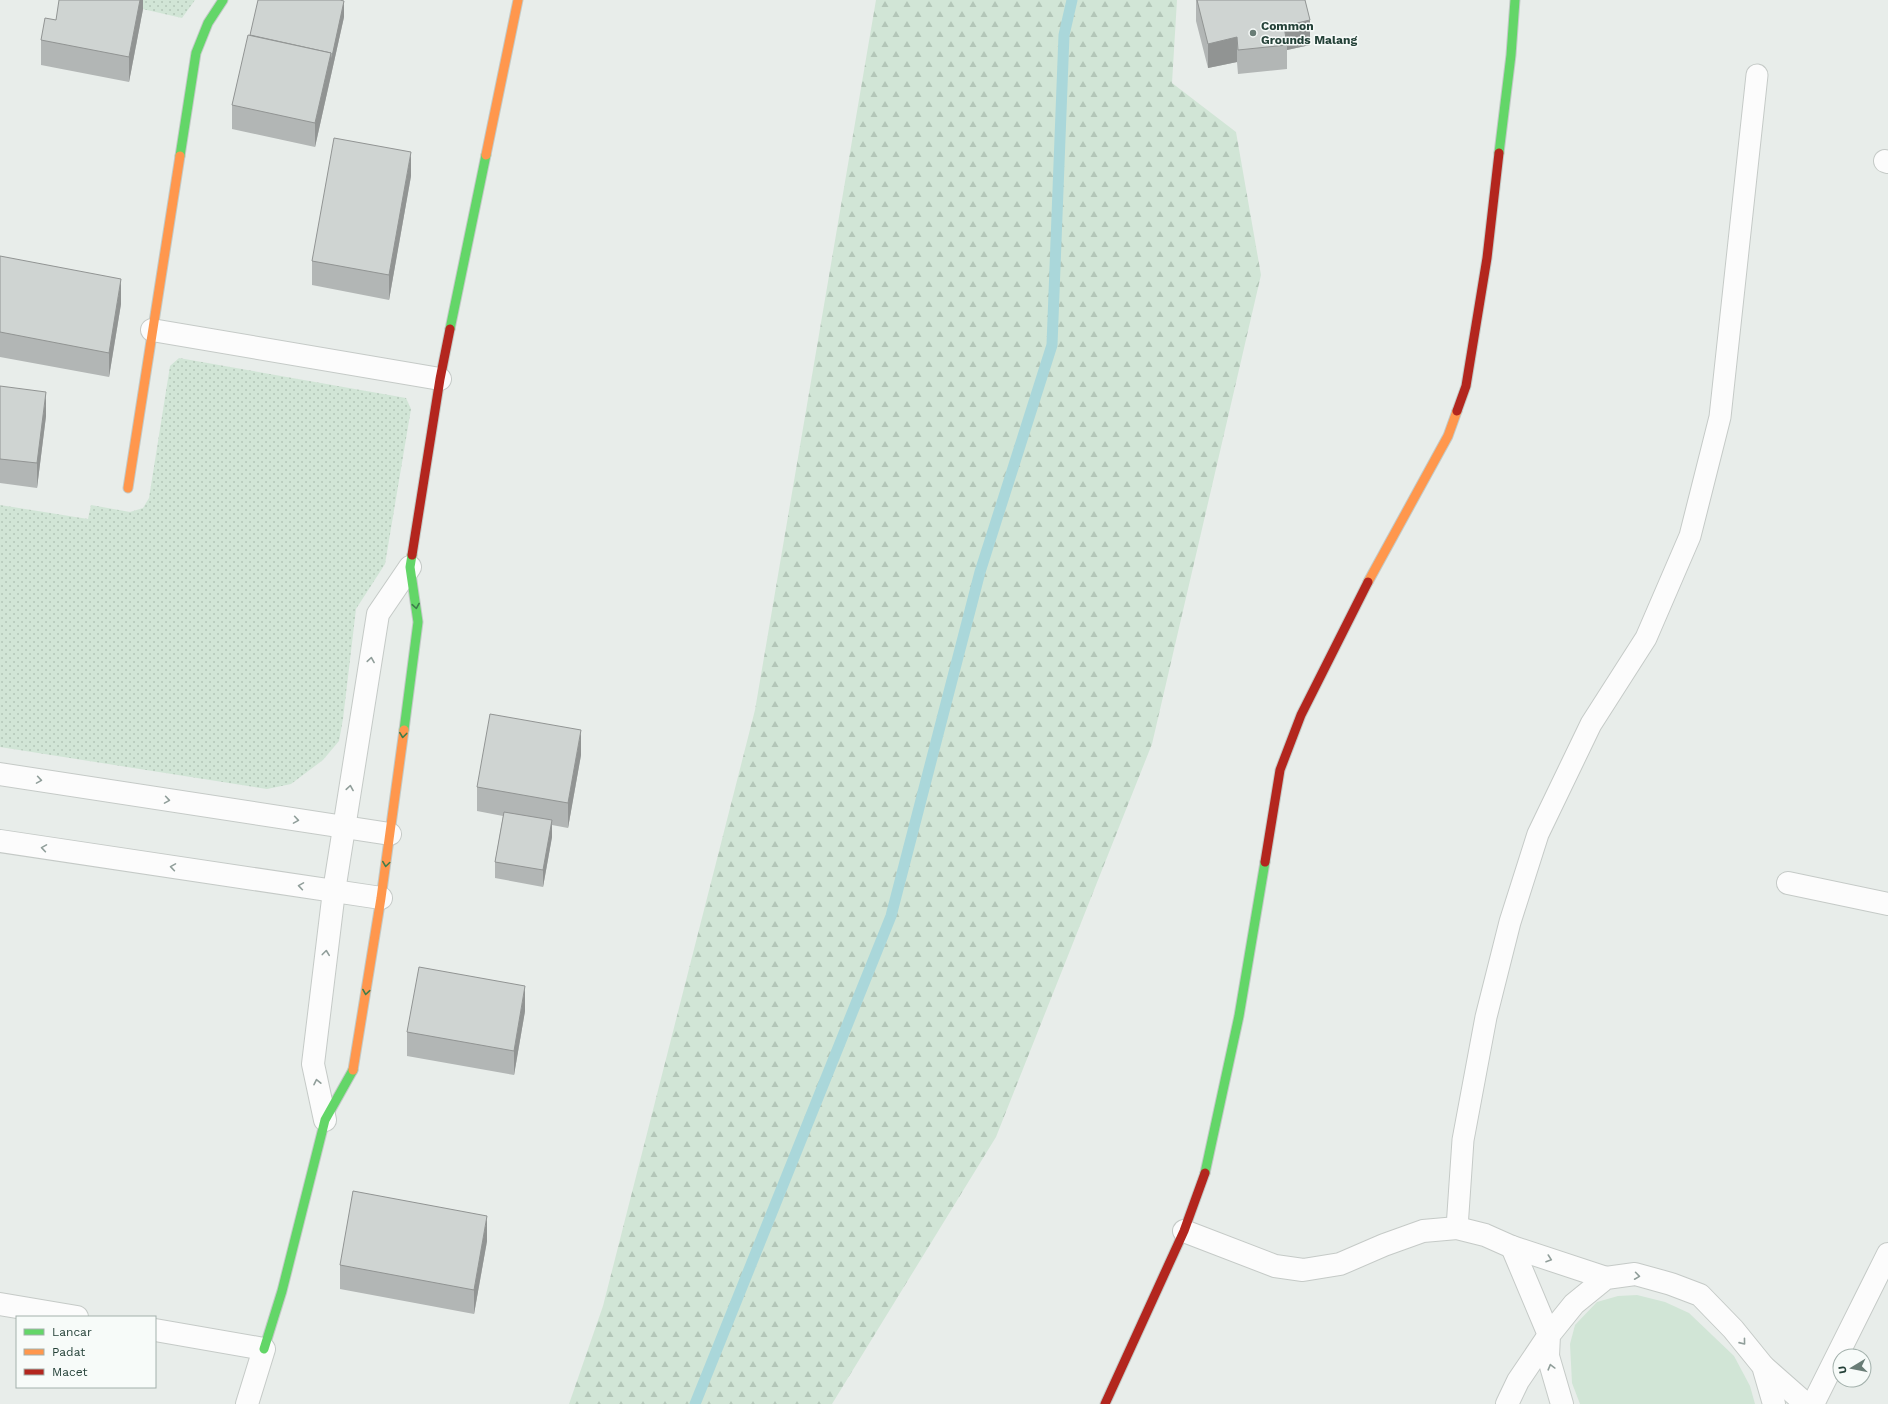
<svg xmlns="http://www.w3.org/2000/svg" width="1888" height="1404" font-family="'Work Sans',sans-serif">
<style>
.grass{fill:url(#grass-dots)}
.forest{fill:url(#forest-firs)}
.garden{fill:#d1e5d6}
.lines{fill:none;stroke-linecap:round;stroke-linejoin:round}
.stream{stroke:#aad7da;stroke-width:11}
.lane-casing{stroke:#c5cac7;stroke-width:23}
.street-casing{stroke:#c5cac7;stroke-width:24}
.fast-casing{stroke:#c3cac7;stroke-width:11}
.slow-casing{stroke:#c3cac7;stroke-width:11}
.jam-casing{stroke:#c3cac7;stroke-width:11}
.lane{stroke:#fcfcfc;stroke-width:21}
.street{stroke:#fcfcfc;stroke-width:22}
.fast{stroke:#63d668;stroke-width:9}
.slow{stroke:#ff974d;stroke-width:9}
.jam{stroke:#b3261e;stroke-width:9}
.wall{fill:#b2b6b5}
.shaded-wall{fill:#919493}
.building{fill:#cfd4d2;stroke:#919493}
.oneway{stroke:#3d7d4b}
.oneway2{stroke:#909e9a}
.poi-dot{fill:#697d76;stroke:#f7fbf9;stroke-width:1.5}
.labels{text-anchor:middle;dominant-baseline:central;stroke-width:3;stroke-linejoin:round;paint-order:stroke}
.poi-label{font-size:12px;font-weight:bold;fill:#244138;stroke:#f7fbf9;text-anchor:start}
</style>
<defs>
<pattern id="grass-dots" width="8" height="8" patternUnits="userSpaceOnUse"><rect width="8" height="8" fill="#d1e5d6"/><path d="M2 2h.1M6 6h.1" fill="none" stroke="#b3c6b8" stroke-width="1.8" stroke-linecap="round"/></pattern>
<pattern id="forest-firs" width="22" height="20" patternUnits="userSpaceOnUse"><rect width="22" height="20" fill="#d1e5d6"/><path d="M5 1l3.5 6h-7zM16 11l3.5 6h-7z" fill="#b3c6b8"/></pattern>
</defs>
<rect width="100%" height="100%" fill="#e8edea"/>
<g class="grass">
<path d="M103,0H195L182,18Z"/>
<path d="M179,358L406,398L411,409L385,564L356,609L343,719L339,741L323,760L291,784L267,789L0,747V505L88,519L91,505L130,512L143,508L149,498L170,366Z"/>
</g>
<path class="forest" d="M876,0H1177L1172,83L1236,132L1261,275L1152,744L996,1137L832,1404H569L603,1306L755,710Z"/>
<path class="garden" d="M1637,1295L1665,1302L1689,1313L1734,1356L1750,1386L1755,1404H1580L1572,1383L1570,1344L1575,1325L1597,1302L1618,1296Z"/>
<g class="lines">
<path class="stream" d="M695,1404L891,916L980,572L1052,345L1064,35L1072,0"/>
<defs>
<path id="lane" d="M1457,1228L1463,1140L1486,1017L1510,922L1538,834L1591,724L1646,638L1690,536L1720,417L1757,75"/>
<g id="street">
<path d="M1885,161L1888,162"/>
<path d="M152,330L440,379"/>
<path d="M0,774L390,834"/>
<path d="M0,841L381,898"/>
<path d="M1788,883L1888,904"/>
<path d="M325,1120L313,1064L334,891L378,614L410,567"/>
<path d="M1184,1231L1275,1266L1303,1270L1340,1264L1384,1245L1423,1231L1457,1228L1485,1235L1512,1247L1606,1278"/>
<path d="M0,1304L77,1317"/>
<path d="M155,1330L264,1349L247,1404"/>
<path d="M1764,1367L1806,1404"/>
<path d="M1507,1404L1518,1381L1549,1335L1512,1247"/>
<path d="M1562,1404L1548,1356L1549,1335L1574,1304L1606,1278L1635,1274L1671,1284L1700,1295L1733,1329L1763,1366L1774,1404"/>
<path d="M1813,1404L1888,1254"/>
</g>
<g id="fast">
<path d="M1499,153L1511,55L1515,0"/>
<path d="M180,156L196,53L208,23L223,0"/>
<path d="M450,329L486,155"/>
<path d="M404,730L418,622L410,567L412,555"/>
<path d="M1205,1173L1239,1016L1265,862"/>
<path d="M264,1349L282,1291L325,1120L353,1070"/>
</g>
<g id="slow">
<path d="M486,155L518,0"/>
<path d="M128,488L180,156"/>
<path d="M1368,582L1448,436L1457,411"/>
<path d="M353,1070L381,898L404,730"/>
</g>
<g id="jam">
<path d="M1457,411L1466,386L1487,258L1499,153"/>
<path d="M412,555L440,379L450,329"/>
<path d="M1265,862L1280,770L1301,715L1368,582"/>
<path d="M1105,1404L1184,1231L1205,1173"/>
</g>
</defs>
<use href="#lane" class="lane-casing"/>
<use href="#street" class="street-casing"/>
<use href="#fast" class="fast-casing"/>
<use href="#slow" class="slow-casing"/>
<use href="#jam" class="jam-casing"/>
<use href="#lane" class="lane"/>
<use href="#street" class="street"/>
<use href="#fast" class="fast"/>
<use href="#slow" class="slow"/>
<use href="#jam" class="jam"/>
</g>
<g class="wall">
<path d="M143,0V9L129,82L41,65V40L56,20Z"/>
<path d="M1196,0H1305L1310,45L1287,50V69L1238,74L1237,62L1208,68L1196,21Z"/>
<path d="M344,17L315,147L232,129V105L250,35Z"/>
<path d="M411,176L389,300L312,285V261Z"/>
<path d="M0,256L121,304L109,377L0,357Z"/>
<path d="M0,386L46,416L37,488L0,483Z"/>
<path d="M581,755L568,828L552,825V837L543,887L495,878V862L503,816L477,811V787Z"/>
<path d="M525,1011L514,1075L407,1056V1032Z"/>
<path d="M487,1241L474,1314L340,1289V1265Z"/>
</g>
<g class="shaded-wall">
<path d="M140,0H143V9L129,82V57Z"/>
<path d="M344,1V17L315,147V123L331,53Z"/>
<path d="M1310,20V45L1287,50V45L1284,26Z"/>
<path d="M1237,37V62L1208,68V44Z"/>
<path d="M411,152V176L389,300V275Z"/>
<path d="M121,279V304L109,377V353Z"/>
<path d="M46,392V416L37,488V463Z"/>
<path d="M581,730V755L568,828V803Z"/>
<path d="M552,820V837L543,887V870Z"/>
<path d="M525,986V1011L514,1075V1051Z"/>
<path d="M487,1216V1241L474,1314V1290Z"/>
</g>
<g class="building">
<path d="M59,0H140L129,57L41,40L45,18L56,20Z"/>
<path d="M258,0H340L344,1L331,61V53L250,35Z"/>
<path d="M1197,0H1305L1310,20L1284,26L1287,45L1238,50L1237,37L1208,44Z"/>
<path d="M248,35L331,53L315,123L232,105Z"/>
<path d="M334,138L411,152L389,275L312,261Z"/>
<path d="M0,256L121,279L109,353L0,332Z"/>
<path d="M0,386L46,392L37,463L0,459Z"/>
<path d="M490,714L581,730L568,803L477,787Z"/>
<path d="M504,812L552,820L543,870L495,862Z"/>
<path d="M419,967L525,986L514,1051L407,1032Z"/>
<path d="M353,1191L487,1216L474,1290L340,1265Z"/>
</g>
<defs><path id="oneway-chevron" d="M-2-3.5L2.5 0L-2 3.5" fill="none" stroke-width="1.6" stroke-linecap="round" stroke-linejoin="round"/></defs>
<g class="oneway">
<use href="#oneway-chevron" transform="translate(416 606) rotate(81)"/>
<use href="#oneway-chevron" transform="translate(403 735) rotate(97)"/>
<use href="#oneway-chevron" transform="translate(386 864) rotate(98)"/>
<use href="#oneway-chevron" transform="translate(366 992) rotate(99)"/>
</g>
<g class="oneway2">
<use href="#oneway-chevron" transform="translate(371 660) rotate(-81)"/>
<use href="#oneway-chevron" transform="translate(39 780) rotate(9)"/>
<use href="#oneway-chevron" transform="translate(350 788) rotate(-81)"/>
<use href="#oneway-chevron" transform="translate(167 800) rotate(9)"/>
<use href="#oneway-chevron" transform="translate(296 820) rotate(9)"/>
<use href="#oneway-chevron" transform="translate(44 848) rotate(-171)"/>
<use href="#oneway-chevron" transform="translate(173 867) rotate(-171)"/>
<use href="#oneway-chevron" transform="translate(301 886) rotate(-171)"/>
<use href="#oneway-chevron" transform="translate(326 953) rotate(-83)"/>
<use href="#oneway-chevron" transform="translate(317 1082) rotate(-102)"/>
<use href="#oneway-chevron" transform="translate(1549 1259) rotate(19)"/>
<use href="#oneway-chevron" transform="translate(1637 1276) rotate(8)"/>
<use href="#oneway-chevron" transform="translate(1743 1342) rotate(51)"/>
<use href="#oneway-chevron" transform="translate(1551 1367) rotate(-105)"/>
</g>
<circle class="poi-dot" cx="1253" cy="33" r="4"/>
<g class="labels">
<g class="poi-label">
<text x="1261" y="26">Common<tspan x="1261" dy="14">Grounds Malang</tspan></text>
</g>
</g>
<rect x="16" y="1316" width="140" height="72" fill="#f7fbf9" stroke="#a3b1ac"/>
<rect x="24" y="1329" width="20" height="6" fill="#63d668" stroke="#a3b1ac"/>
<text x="52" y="1336" font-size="12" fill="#244138">Lancar</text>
<rect x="24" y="1349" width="20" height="6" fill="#ff974d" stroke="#a3b1ac"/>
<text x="52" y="1356" font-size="12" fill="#244138">Padat</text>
<rect x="24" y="1369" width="20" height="6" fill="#b3261e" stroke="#a3b1ac"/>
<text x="52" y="1376" font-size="12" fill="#244138">Macet</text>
<g transform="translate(1852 1368) rotate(260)"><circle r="19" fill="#f7fbf9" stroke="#a3b1ac"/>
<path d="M0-3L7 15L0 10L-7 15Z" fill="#697d76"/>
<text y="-6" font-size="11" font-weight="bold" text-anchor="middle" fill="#244138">U</text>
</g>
</svg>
